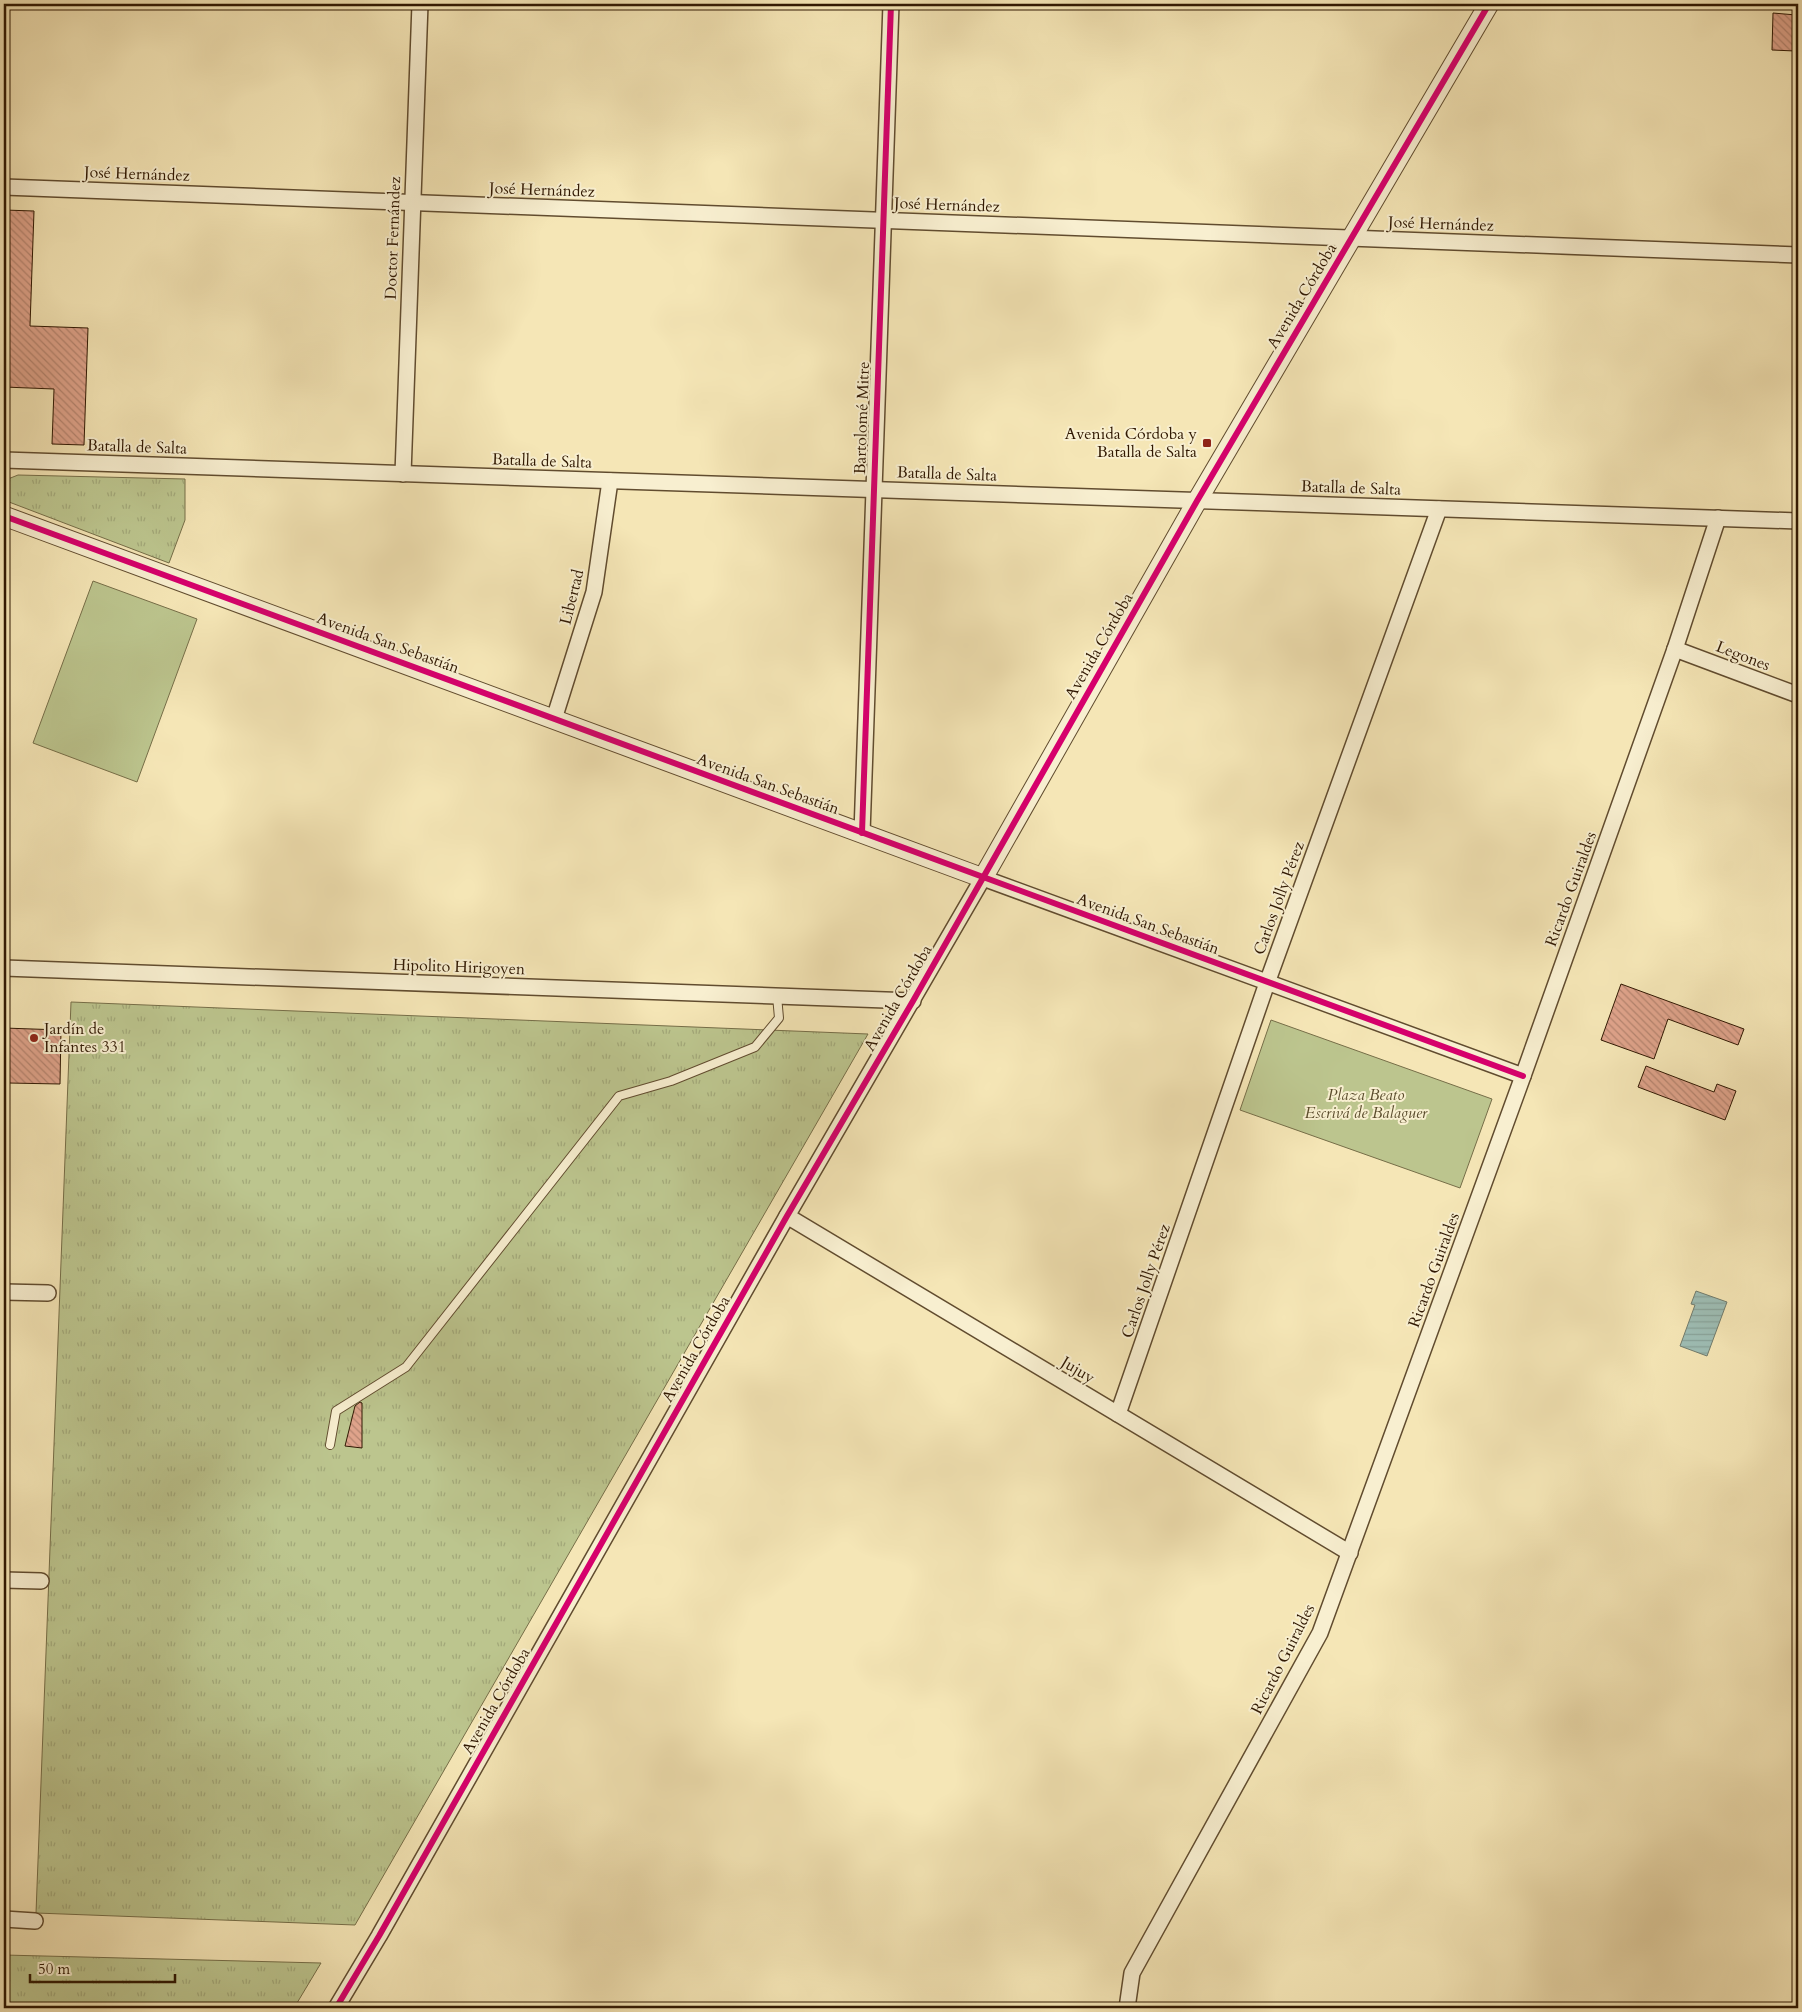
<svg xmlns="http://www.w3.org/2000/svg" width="1802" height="2012" font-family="Cardo,serif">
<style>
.grass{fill:url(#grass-tufts);stroke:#766e48}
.park{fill:#bcc58e;stroke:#766e48}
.water{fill:url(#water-rules);stroke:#727c6d}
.building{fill:url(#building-back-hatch);stroke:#301802}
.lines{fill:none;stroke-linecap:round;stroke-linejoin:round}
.service-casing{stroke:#614c2f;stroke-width:10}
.minor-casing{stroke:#614c2f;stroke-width:18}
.tertiary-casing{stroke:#614c2f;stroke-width:21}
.service{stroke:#f8efd0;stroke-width:8}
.minor{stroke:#f8efd0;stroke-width:15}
.tertiary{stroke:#f8efd0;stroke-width:19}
.cycleway-casing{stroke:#f8efd0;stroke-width:9}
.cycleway{stroke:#d6006c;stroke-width:6}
.poi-dot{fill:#8f2418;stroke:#f8efd0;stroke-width:2}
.labels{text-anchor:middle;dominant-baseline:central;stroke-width:4;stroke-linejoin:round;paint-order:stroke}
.street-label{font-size:16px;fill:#301802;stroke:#f8efd0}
.poi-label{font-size:16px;fill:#301802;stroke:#f8efd0;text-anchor:end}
.park-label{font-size:16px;font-style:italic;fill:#5a4c2c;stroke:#f8efd0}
</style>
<defs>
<pattern id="grass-tufts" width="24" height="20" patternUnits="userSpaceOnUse" patternTransform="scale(1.25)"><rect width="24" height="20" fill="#bcc58e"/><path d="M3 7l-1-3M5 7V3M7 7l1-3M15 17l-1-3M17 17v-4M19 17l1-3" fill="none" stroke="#a2a879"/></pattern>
<pattern id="water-rules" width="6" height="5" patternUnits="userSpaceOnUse" patternTransform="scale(1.25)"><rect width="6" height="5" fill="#9ebeb5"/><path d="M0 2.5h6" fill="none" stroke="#88a39a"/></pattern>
<pattern id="building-back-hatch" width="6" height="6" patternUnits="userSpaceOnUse" patternTransform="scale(1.25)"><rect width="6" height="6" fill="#dfa38b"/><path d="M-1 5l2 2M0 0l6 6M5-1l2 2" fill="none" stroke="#b5846f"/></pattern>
</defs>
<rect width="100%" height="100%" fill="#f5e6b6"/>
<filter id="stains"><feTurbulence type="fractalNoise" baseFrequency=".004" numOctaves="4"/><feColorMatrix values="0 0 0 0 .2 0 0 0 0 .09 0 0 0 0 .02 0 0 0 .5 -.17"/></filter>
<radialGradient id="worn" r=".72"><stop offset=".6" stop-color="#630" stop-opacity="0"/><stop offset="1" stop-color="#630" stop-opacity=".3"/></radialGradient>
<g class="grass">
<path d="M18,475L185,479V520L169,563L9,502L4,488L8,479Z"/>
<path d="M71,1002L868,1034L355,1925L36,1913Z"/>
<path d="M4,1955L321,1963L294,2008H4Z"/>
</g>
<g class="park">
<path d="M93,581L197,619L137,782L33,743Z"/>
<path d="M1271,1020L1492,1099L1460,1188L1240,1110Z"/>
</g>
<path class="water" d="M1696,1291L1727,1302L1707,1356L1680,1346L1695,1305L1691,1304Z"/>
<g class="building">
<path d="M1773,13L1796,15L1795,51L1772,50Z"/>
<path d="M4,210L34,211L30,326L88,328L84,445L52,444L54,389L4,387Z"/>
<path d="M1621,984L1744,1029L1738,1045L1668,1019L1654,1059L1601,1040Z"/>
<path d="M4,1028L61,1030L60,1084L8,1083L9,1065L4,1064Z"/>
<path d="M1646,1066L1714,1092L1717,1084L1736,1091L1725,1120L1638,1087Z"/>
<path d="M360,1402L362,1403V1448L345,1446L355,1406Z"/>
</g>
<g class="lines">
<defs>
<path id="service" d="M330,1445L336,1411L406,1367L619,1096L671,1081L755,1047L779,1018L777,996"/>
<g id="minor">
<path d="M4,187L1798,255"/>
<path d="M4,460L1798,521"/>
<path d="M403,474L420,4"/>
<path d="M1675,649L1798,695"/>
<path d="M554,719L594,592L610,481"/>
<path d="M862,833L891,4"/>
<path d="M4,968L913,1001"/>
<path d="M787,1216L1350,1553"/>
<path d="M4,1292L48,1293"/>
<path d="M1118,1414L1267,983L1439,509"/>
<path d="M4,1580L41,1581"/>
<path d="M4,1919L35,1921"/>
<path d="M336,2008L379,1936L787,1216L983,878L1523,1076"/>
<path d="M1127,2008L1132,1973L1320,1633L1523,1076L1675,649L1718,518"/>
</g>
<path id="tertiary" d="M4,516L983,878L1197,501L1489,4"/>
</defs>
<use href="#service" class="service-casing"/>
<use href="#minor" class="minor-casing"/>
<use href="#tertiary" class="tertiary-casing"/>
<use href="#service" class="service"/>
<use href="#minor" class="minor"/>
<use href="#tertiary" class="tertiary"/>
<defs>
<g id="cycleway">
<path d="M4,516L1523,1076"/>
<path d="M862,833L891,4"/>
<path d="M336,2008L379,1936L787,1216L913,1001L1197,501L1489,4"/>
</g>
</defs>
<use href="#cycleway" class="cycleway-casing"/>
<use href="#cycleway" class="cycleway"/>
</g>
<g class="poi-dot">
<rect x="1202" y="438" width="10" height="10" rx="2.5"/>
<circle cx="34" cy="1038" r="5"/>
</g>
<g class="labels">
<g class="street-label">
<text transform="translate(137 174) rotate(2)">José Hernández</text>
<text transform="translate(542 190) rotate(2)">José Hernández</text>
<text transform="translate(947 205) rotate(2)">José Hernández</text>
<text transform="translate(1441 224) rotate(2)">José Hernández</text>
<text transform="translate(393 238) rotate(-88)">Doctor Fernández</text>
<text transform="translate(1302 296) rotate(-59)">Avenida Córdoba</text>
<text transform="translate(862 418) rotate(-88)">Bartolomé Mitre</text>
<text transform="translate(137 447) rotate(2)">Batalla de Salta</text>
<text transform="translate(542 461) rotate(2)">Batalla de Salta</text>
<text transform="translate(947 474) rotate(2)">Batalla de Salta</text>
<text transform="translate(1351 488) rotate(2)">Batalla de Salta</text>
<text transform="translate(572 597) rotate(-76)">Libertad</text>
<text transform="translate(388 643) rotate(20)">Avenida San Sebastián</text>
<text transform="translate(1099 646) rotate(-60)">Avenida Córdoba</text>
<text transform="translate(1743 656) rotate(21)">Legones</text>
<text transform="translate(768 784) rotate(20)">Avenida San Sebastián</text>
<text transform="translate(1571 889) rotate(-70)">Ricardo Guiraldes</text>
<text transform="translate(1279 898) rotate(-70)">Carlos Jolly Pérez</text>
<text transform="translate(1148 924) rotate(20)">Avenida San Sebastián</text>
<text transform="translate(459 967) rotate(2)">Hipolito Hirigoyen</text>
<text transform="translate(898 998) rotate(-60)">Avenida Córdoba</text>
<text transform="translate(1434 1270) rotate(-70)">Ricardo Guiraldes</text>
<text transform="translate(1146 1281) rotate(-71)">Carlos Jolly Pérez</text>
<text transform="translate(696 1349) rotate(-60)">Avenida Córdoba</text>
<text transform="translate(1078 1370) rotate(31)">Jujuy</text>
<text transform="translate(1283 1659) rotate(-63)">Ricardo Guiraldes</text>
<text transform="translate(496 1701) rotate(-60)">Avenida Córdoba</text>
</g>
<g class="poi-label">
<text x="1197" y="434">Avenida Córdoba y<tspan x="1197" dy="18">Batalla de Salta</tspan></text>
<text x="44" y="1029" text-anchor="start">Jardín de<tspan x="44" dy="18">Infantes 331</tspan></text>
</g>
<g class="park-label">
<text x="1366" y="1095">Plaza Beato<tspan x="1366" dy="18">Escrivá de Balaguer</tspan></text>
</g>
</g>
<rect width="1802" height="2012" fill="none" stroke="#f5e6b6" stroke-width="20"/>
<rect x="5" y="5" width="1792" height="2002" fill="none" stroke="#301802" stroke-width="2.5"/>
<rect x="10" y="10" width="1782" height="1992" fill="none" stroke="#301802"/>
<path d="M30 1974v8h145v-8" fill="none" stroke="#301802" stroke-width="2.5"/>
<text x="38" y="1974" font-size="15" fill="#301802" stroke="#f8efd0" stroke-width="4" paint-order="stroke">50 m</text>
<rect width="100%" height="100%" filter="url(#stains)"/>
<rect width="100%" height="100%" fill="url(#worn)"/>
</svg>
